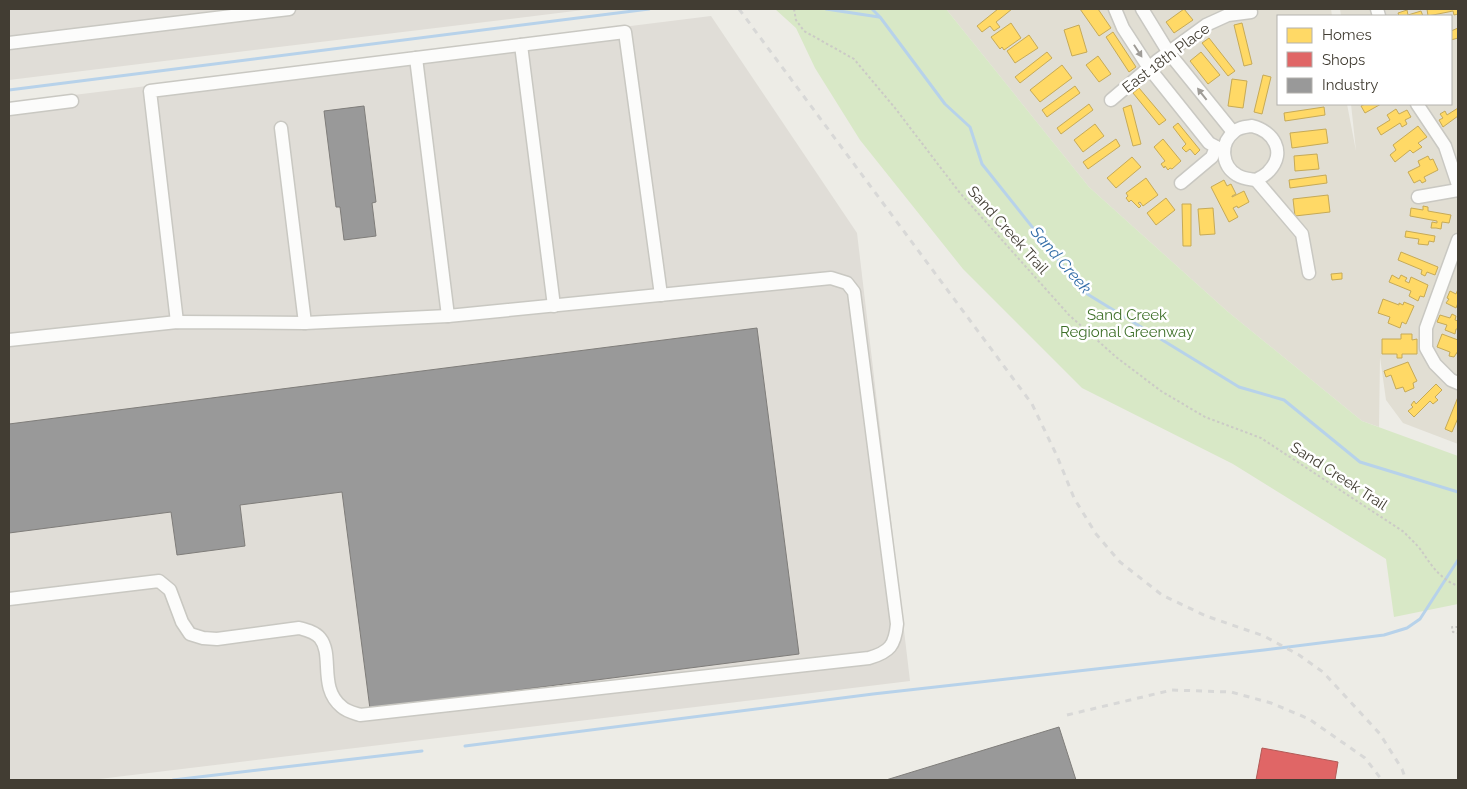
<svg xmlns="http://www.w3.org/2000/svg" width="1467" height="789" font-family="Raleway,sans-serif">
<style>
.residential{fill:#e1ded3}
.industrial{fill:#e0ddd7}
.green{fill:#d8e8c6}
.homes{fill:#ffd966;stroke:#c6aa57}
.shops{fill:#e06666;stroke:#b15a57}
.industry{fill:#999;stroke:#7f7d7a}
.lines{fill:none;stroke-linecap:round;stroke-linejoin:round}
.stream{stroke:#b7d2ea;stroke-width:3}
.minor-casing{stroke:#c9c8c2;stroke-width:15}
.path{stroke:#cbcac6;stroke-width:2;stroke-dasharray:2.5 2.5;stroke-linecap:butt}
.minor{stroke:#fcfcfb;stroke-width:12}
.rail{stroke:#d8d8d7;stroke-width:3;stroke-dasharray:6 6;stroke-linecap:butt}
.oneway{fill:#9f9c97}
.labels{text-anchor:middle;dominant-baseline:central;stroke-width:5;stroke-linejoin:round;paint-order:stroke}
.street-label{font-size:15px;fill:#423d33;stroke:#fff}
.park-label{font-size:15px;fill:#3f702a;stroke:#fff}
.water-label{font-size:16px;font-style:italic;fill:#336da8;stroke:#fff}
</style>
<rect width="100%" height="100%" fill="#edece6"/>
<path class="residential" d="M946,9H1331L1332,16H1278V104H1347L1356,151L1351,104H1451V16H1341L1340,9H1458V444L1403,423L1386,400L1380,357L1379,427L1362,421L1227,311L1089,187Z"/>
<g class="industrial">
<path d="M9,9H591L9,80Z"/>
<path d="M711,16L857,233L910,681L91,780H9V103Z"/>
</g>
<path class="green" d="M775,9H946L1089,187L1227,311L1362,421L1458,456V604L1394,617L1386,559L1233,464L1082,388L963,269L860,140L815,68L796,28Z"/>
<g class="homes">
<path d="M998,9H1012L996,22L1000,27L994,31L990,26L982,32L977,26Z"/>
<path d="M1080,9H1098L1111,28L1099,36Z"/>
<path d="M1184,9L1193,20L1174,33L1166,22Z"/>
<path d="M1427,9H1458V14L1454,15L1453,11L1428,16Z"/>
<path d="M1407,10L1408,15L1421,11L1423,16H1399L1398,13Z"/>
<path d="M1011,23L1021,38L1004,50L1002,47L1000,49L991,37Z"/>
<path d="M1242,23L1252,64L1244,66L1234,25Z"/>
<path d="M1079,25L1087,52L1072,56L1064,30Z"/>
<path d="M1458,28V38L1451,40V31Z"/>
<path d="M1113,32L1136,67L1129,72L1106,37Z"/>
<path d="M1029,35L1038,48L1015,63L1007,51Z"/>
<path d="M1209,38L1235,71L1228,76L1202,43Z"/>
<path d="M1047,52L1052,58L1020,83L1015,77Z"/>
<path d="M1201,52L1220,75L1208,84L1190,61Z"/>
<path d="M1098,56L1111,74L1099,82L1086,65Z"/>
<path d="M1062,65L1072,78L1040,102L1030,90Z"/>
<path d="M1263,75L1271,77L1262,114L1254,112Z"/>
<path d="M1232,79L1247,81L1243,108L1228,106Z"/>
<path d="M1075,86L1080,93L1047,117L1042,110Z"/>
<path d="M1139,88L1166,120L1159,125L1133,93Z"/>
<path d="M1089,104L1093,110L1061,134L1057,128Z"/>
<path d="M1365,104H1381L1365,113L1361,106Z"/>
<path d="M1131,105L1141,144L1133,146L1123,108Z"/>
<path d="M1324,107L1325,115L1285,121L1284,113Z"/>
<path d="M1458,108V116L1443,127L1439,120L1443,118L1440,114L1445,111L1447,115Z"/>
<path d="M1396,109L1399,114L1407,110L1411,117L1405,120L1407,124L1402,127L1400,123L1381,135L1377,128L1390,120L1387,115Z"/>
<path d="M1178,123L1200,150L1195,155L1190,149L1186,152L1182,148L1186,144L1173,127Z"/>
<path d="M1095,124L1104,136L1083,152L1074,140Z"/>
<path d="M1418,126L1427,137L1418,143L1422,147L1413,153L1410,150L1395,162L1390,155L1396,150L1393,145Z"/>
<path d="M1326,129L1328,143L1292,148L1290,133Z"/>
<path d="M1116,139L1120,146L1088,169L1083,162Z"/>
<path d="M1163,139L1181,161L1172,169L1170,168L1168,170L1165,166L1164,168L1161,164L1165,161L1154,147Z"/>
<path d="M1317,154L1319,169L1295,171L1294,156Z"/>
<path d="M1428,156L1430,160L1433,159L1438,170L1424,177L1426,181L1422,183L1420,180L1414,183L1408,172L1420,166L1418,161Z"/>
<path d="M1132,157L1141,167L1116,188L1107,178Z"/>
<path d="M1326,175L1327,183L1290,188L1289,180Z"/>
<path d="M1146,178L1158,195L1143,206L1140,202L1138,203L1141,206L1139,208L1131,200L1129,202L1126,198L1128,196L1126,193Z"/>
<path d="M1224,180L1227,186L1231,184L1236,194L1232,196V197L1244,191L1249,202L1238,208L1237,206L1233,208L1238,217L1229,222L1211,187Z"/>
<path d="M1328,195L1330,212L1295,216L1293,199Z"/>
<path d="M1166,198L1175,210L1156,225L1147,213Z"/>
<path d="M1182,204H1191V246H1183Z"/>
<path d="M1423,206L1428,207V211L1451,215L1449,223L1442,222L1441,229L1436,228H1431L1432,222L1437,223V221L1410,216L1411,208L1423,210Z"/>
<path d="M1213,208L1215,234L1200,235L1198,209Z"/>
<path d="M1406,231L1435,236L1434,242L1429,241L1428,245L1418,244L1419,239L1405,237Z"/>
<path d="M1401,252L1438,267L1435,275L1427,272L1425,276L1421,274L1422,270L1398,260Z"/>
<path d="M1342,273V279L1332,280L1331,274Z"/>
<path d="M1392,275L1399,279L1401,275L1407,278L1405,281L1409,283L1411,277L1428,285L1424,297L1420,296L1418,301L1409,296L1411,291L1389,282Z"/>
<path d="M1458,289V303L1456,308L1446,303L1449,299L1447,298L1450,291L1456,294Z"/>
<path d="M1383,299L1399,305V303L1403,305L1404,302L1414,306L1406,324L1402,322L1400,328L1388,323L1390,317L1378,313Z"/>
<path d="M1452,314L1456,316L1455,320L1458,321V329H1456L1455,334L1445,330L1447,325L1437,322L1440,315L1450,318Z"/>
<path d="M1401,334H1412V340L1417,339V354H1402V358H1397V354H1382V339H1401Z"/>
<path d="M1442,334L1458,340V351L1454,357L1449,356L1450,352L1437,347Z"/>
<path d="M1408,362L1417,381L1413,383L1414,388L1405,392L1403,387L1396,389L1391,375L1386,377L1384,371Z"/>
<path d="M1436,384L1442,390L1435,397L1438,400L1433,404L1430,401L1414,417L1408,411L1413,407L1411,405L1414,401L1416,404Z"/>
<path d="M1458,397V418L1452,432L1445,429Z"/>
</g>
<path class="shops" d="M1262,748L1338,762L1335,780H1256Z"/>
<g class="industry">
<path d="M364,106L376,202L372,203L376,236L344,240L340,207H336L324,111Z"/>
<path d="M757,328L799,654L370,709L342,492L240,505L245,546L177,555L171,512L9,533V424Z"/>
<path d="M1059,727L1076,780H886Z"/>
</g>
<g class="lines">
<g class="stream">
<path d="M826,9L879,17"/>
<path d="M872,9L880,17L945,104L970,127L982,164L1084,292L1239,387L1284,400L1360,462L1458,492"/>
<path d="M9,90L649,9"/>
<path d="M465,746L873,694L1264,650L1384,635L1407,628L1420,619L1458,560"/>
<path d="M173,780L422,751"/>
</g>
<defs>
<g id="minor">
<path d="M1115,9L1123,28L1149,68L1209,143L1224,151"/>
<path d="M1142,9L1169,53L1233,132"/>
<path d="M1377,9L1379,16"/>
<path d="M9,43L289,9"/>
<path d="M521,45L554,306"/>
<path d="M416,58L448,316"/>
<path d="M1111,100L1158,60L1206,25L1228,15L1251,12"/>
<path d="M1417,104L1445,146L1458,185"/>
<path d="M9,109L72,101"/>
<path d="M1252,126C1273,131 1287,152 1269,171C1266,175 1261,177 1256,180C1250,179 1243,179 1237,175C1222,166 1219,144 1234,132C1239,127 1245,127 1252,126Z"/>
<path d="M281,128L305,323"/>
<path d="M1256,180L1302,234L1309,273"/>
<path d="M1181,183L1212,157L1216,147"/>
<path d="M1418,197L1458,190"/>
<path d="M1458,240L1426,328V348L1435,364L1451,380L1458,383"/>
<path d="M177,322L150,91L625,32L661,295"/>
<path d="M9,340L177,322L305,323L448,316L831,278L847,283L854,292L897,624C895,645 890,652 869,658L360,715C354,713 346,711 342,707C318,688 334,655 320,638C315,632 306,630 299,628L217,639L203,638L190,634L182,622L170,590L159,581L9,599"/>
</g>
</defs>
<use href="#minor" class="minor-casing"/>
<g class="path">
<path d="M794,9L796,20L804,31L854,59L895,108L960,193L1069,315L1116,357L1161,391L1205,417L1261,438L1404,532C1410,539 1418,545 1423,553C1433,568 1441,579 1458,586"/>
<path d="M1458,627H1452L1453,632L1458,633"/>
</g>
<use href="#minor" class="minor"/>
<g class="rail">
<path d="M739,9L1032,404L1057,456L1074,498L1096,534L1120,562L1162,595L1206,616L1264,636L1299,655L1323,672L1380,734L1402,769L1406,780"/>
<path d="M1067,715L1172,690L1231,692L1271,703L1309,719L1365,758L1382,780"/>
</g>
</g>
<defs><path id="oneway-solid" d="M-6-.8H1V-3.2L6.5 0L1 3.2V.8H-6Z" transform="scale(1.25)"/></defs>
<g class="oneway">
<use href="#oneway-solid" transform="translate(1138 51) rotate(57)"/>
<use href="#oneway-solid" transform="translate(1202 94) rotate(-128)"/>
</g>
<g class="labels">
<g class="street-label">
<text transform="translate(1166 58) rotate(-37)">East 18th Place</text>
<text transform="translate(1008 230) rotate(48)">Sand Creek Trail</text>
<text transform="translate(1339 476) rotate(33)">Sand Creek Trail</text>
</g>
<g class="park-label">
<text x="1127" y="315">Sand Creek<tspan x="1127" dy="17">Regional Greenway</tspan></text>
</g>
<g class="water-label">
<text transform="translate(1061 260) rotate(49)">Sand Creek</text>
</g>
</g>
<rect width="1467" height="789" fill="none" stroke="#423d33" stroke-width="20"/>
<rect x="1277" y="15" width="175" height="90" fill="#ffffff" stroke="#b3b1ad"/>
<rect x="1287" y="28" width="25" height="15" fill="#ffd966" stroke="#b3b1ad"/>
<text x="1322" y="40" font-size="15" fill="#423d33">Homes</text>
<rect x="1287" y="52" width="25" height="15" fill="#e06666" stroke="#b3b1ad"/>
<text x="1322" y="65" font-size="15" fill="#423d33">Shops</text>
<rect x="1287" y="78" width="25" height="15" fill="#999999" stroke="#b3b1ad"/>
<text x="1322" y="90" font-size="15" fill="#423d33">Industry</text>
</svg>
